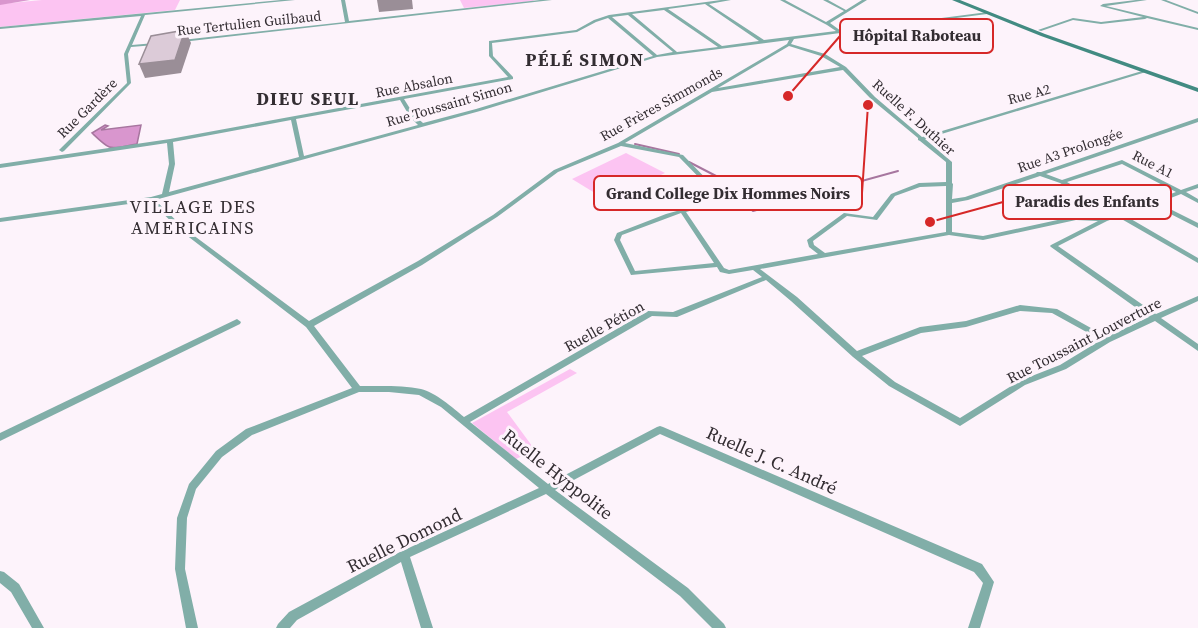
<svg xmlns="http://www.w3.org/2000/svg" width="1198" height="628" font-family="'Source Serif 4',serif">
<style>
.green{fill:#fcc4f2}
.water{fill:#d996ce;stroke:#a7769f;stroke-width:1.5}
.lines{fill:none;stroke-linecap:round;stroke-linejoin:round}
.stream{stroke:#a7769f;stroke-width:2}
.river{fill:#d996ce;fill-rule:evenodd}
.minor{fill:#81aea8;fill-rule:evenodd}
.secondary{fill:#428b82;fill-rule:evenodd}
.shaded-wall{fill:#9a8e97}
.building{fill:#dccbd8;stroke:#9a8e97;stroke-width:1.5}
.labels{text-anchor:middle;dominant-baseline:central;stroke-width:6;stroke-linejoin:round;paint-order:stroke}
.far-street-label{font-size:14px;fill:#332d32;stroke:#fdf3fb}
.street-label{font-size:15px;fill:#332d32;stroke:#fdf3fb}
.far-district-label{font-size:18px;font-weight:bold;letter-spacing:1.5px;fill:#332d32;stroke:#fdf3fb}
.quarter-label{font-size:18px;letter-spacing:1.5px;fill:#332d32;stroke:#fdf3fb}
.near-street-label{font-size:18px;fill:#332d32;stroke:#fdf3fb}
.leader{fill:none;stroke:#d62828;stroke-width:2}
.callout-dot{fill:#d62828;stroke:#fdf3fb;stroke-width:2}
.callout{fill:#fdf3fb;stroke:#d62828;stroke-width:2}
.callout-label{font-size:16px;text-anchor:middle;font-weight:bold;fill:#332d32}
</style>
<rect width="100%" height="100%" fill="#fdf3fb"/>
<g class="green">
<path d="M42,0H180L175,10L0,27V4Z"/>
<path d="M460,0H533L534,1L464,8Z"/>
<path d="M626,153L665,173L608,201L572,179Z"/>
<path d="M570,369L577,373L507,412L535,450L516,459L472,423Z"/>
</g>
<path class="water" d="M105,125L108,126L101,130L141,125L137,144C108,149 112,152 92,133Z"/>
<g class="lines">
<g class="stream">
<path d="M635,144L679,154"/>
<path d="M689,162L718,177L717,180L753,211L898,171"/>
</g>
<path class="river" d="M0,0H30L0,5Z"/>
<g class="minor">
<path d="M281,0H295L145,15L132,45L155,43L157,44L155,45L131,47L128,54L131,83L64,151L62,152L59,150L60,149L127,83L124,54L141,16L0,29V27Z"/>
<path d="M341,0H345L349,21L540,0H552L182,42L180,41L182,40L345,22Z"/>
<path d="M721,0H731L709,4L764,40L836,31L827,25L780,0H785L826,22L844,11L823,0H828L846,10L862,0H867L830,23L841,31L988,12L987,14L794,39L791,44L825,54L846,67L875,97L922,137L1142,71L1146,72L925,139L952,162V183L953,184L952,199L965,197L1036,173L1037,172H1041L1198,118V122L1046,174L1062,180L1122,160L1181,190L1198,184V188L1186,192L1198,199V203L1181,194L1158,203L1198,223V228L1153,205L1124,215L1198,258V263L1118,217L1107,221L1058,246L1156,314L1198,296V301L1161,318L1198,344V351L1155,321L1110,342L1066,369L1025,385L960,426L889,386L853,357L791,301L766,280L677,317L652,316L470,422L548,484L657,427L660,426L663,427L982,564L994,582L980,628H968L983,583L974,572L660,434L555,490L688,588L724,624L726,628H712L680,596L546,494L410,557L433,628H421L401,562L297,620L290,628H276L278,624L289,612L400,552L539,488L441,407L419,395L389,392H359L252,435L222,457L196,489L187,518L185,569L198,628H186L175,569L177,518L189,484L216,451L246,429L352,388L306,327L181,231L150,201L0,222V218L151,197L162,194L169,164L167,143L0,168V164L170,139L508,77L489,56V41L576,30L594,20L609,15ZM705,4L759,41L722,46L668,9ZM664,10L718,47L677,52L632,14ZM628,15L673,52L657,55L612,17ZM608,18L653,56L476,109L423,123L414,115L404,99L513,79V77L493,56L492,43L577,32L596,22ZM789,40L787,44L618,143L554,170L493,215L418,261L309,321L185,229L155,200L480,111L657,57ZM789,46L821,56L840,67L718,88ZM843,70L871,99L918,138V140L920,141L946,162V182L919,183L891,194L873,217L844,213L807,240L809,247L818,254L729,270L724,268L686,212L717,203L723,196L722,195L683,155L625,143L712,92ZM400,100L410,117L418,125L304,156L296,119ZM291,120L299,157L169,192L175,164L173,142ZM621,146L679,157L717,196L713,201L666,214L617,233L614,240L631,275L717,267L720,272L729,274L753,270L762,277L673,312L648,311L464,417C453,408 435,392 421,389C404,385 378,386 360,386L314,326L422,265L497,217L558,172ZM1122,164L1176,192L1119,213L1067,182ZM1040,176L1060,183L1114,215L1104,218L1076,216L983,236L952,232V203L968,200ZM946,186V232L825,253L814,245L813,241L847,216L877,220L895,196L920,187ZM681,213L714,263L635,271L620,240L622,235ZM1076,220L1098,221L1051,245L1050,246L1051,247L1149,317L1107,337L1057,309L1020,305L966,321L920,327L857,351L797,297L760,269L949,235L983,240ZM1020,311L1052,313L1101,340L1060,365L1019,381L960,418L895,382L862,356L921,333L966,327Z"/>
<path d="M1136,0H1147L1106,6L1198,28V30L1147,18L1145,19L1101,24L1073,20L1041,31L1038,30L1073,18L1101,22L1143,17L1100,6L1103,4Z"/>
<path d="M1161,0H1166L1198,12V14Z"/>
<path d="M237,319L241,322L240,324L0,441V433Z"/>
<path d="M0,571L4,572L19,584L44,628H32L11,592L0,583Z"/>
</g>
<path class="secondary" d="M952,0H960L1045,34L1198,88V92L1041,36Z"/>
</g>
<g class="shaded-wall">
<path d="M377,0H412L413,9L379,12Z"/>
<path d="M185,30L191,43L181,73L145,78L139,64Z"/>
</g>
<path class="building" d="M185,30L175,60L139,64L151,36Z"/>
<g class="labels">
<g class="far-street-label">
<text transform="translate(249 23) rotate(-6)">Rue Tertulien Guilbaud</text>
<text transform="translate(414 85) rotate(-11)">Rue Absalon</text>
<text transform="translate(1029 94) rotate(-15)">Rue A2</text>
<text transform="translate(449 104) rotate(-16)">Rue Toussaint Simon</text>
<text transform="translate(661 104) rotate(-29)">Rue Frères Simmonds</text>
<text transform="translate(87 108) rotate(-45)">Rue Gardère</text>
<text transform="translate(914 117) rotate(42)">Ruelle F. Duthier</text>
<text transform="translate(1070 150) rotate(-19)">Rue A3 Prolongée</text>
<text transform="translate(1153 164) rotate(27)">Rue A1</text>
</g>
<g class="street-label">
<text transform="translate(604 326) rotate(-29)">Ruelle Pétion</text>
<text transform="translate(1084 340) rotate(-27)">Rue Toussaint Louverture</text>
</g>
<g class="far-district-label">
<text x="585" y="59">PÉLÉ SIMON</text>
<text x="308" y="98">DIEU SEUL</text>
</g>
<g class="quarter-label">
<text x="193" y="206">VILLAGE DES<tspan x="193" dy="21">AMERICAINS</tspan></text>
</g>
<g class="near-street-label">
<text transform="translate(772 460) rotate(24)">Ruelle J. C. André</text>
<text transform="translate(558 474) rotate(38)">Ruelle Hyppolite</text>
<text transform="translate(404 540) rotate(-26)">Ruelle Domond</text>
</g>
</g>
<path class="leader" d="M788 96L840 36M868 105L862 193M930 222L1003 202"/>
<g class="callout-dot">
<circle cx="788" cy="96" r="6"/>
<circle cx="868" cy="105" r="6"/>
<circle cx="930" cy="222" r="6"/>
</g>
<g class="callout">
<rect x="840" y="19" width="153" height="34" rx="6"/>
<rect x="594" y="176" width="268" height="34" rx="6"/>
<rect x="1003" y="185" width="168" height="34" rx="6"/>
</g>
<g class="callout-label">
<text x="917" y="41">Hôpital Raboteau</text>
<text x="728" y="199">Grand College Dix Hommes Noirs</text>
<text x="1087" y="207">Paradis des Enfants</text>
</g>
</svg>
